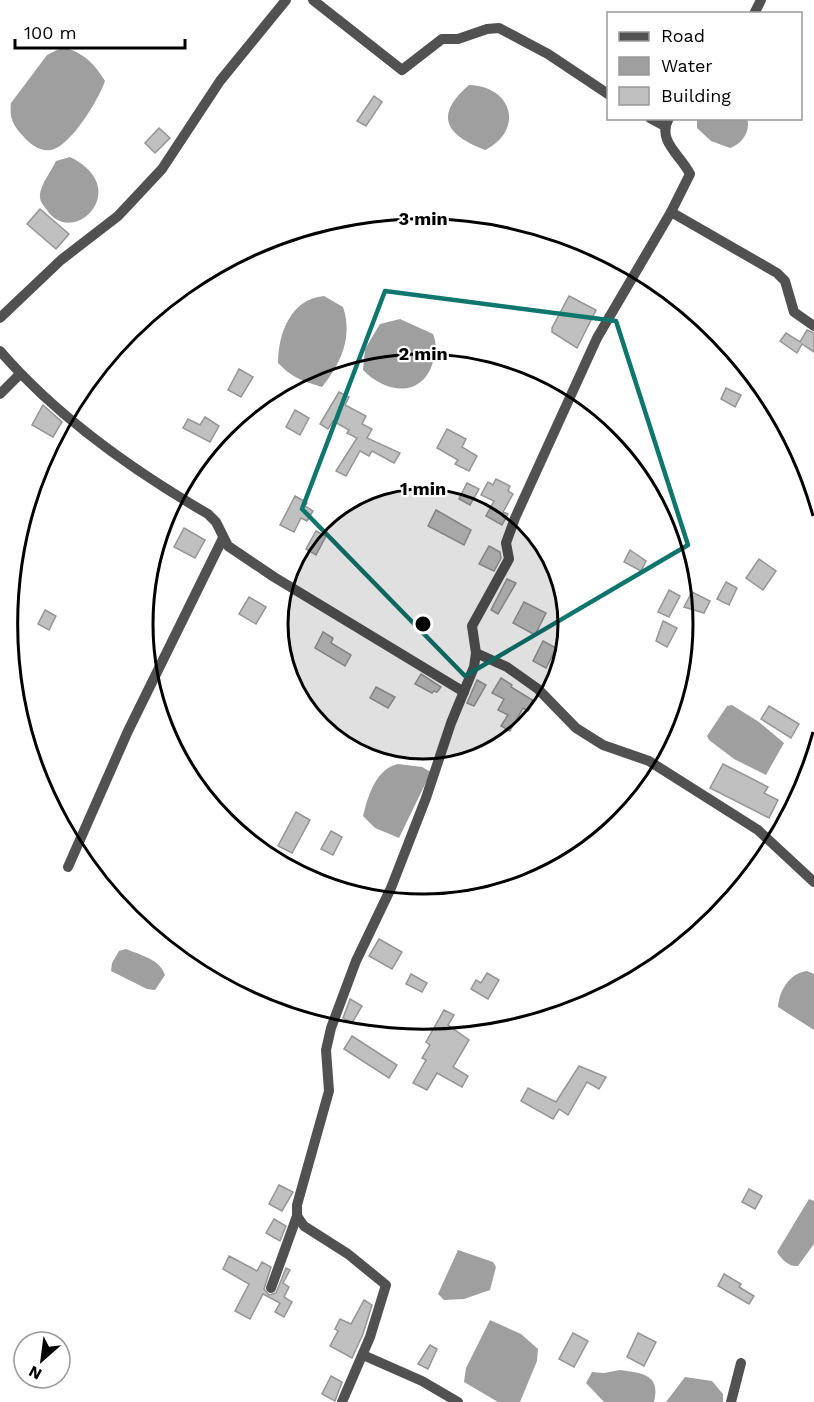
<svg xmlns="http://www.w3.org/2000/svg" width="814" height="1402" font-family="'Work Sans',sans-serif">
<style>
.water{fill:#9f9f9f}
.building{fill:#c0c0c0;stroke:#959595;stroke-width:1.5}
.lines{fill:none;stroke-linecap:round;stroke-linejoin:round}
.minor{stroke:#515151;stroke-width:10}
.marked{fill:none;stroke:#0f766e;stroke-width:4.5;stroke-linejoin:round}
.ring{fill:none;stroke:#000;stroke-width:3}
.centre{fill:#000;stroke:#fff;stroke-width:3}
.ring-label{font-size:18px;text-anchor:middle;font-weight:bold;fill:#000;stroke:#fff;stroke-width:4.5;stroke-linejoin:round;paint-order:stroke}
</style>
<rect width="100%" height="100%" fill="#fff"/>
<g class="water">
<path d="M63,47C84,53 94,63 105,81C99,99 71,146 51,150C40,152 30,144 23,136C13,126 9,117 11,103L47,55Z"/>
<path d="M469,85C512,86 525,130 485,150C445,135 434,115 469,85Z"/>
<path d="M747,118C751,131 742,144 730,148L711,141L697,128V119Z"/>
<path d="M70,157C135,189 72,249 47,210C43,205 39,200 40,194C41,184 52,170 56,161Z"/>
<path d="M324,296L343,307C353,337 341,363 322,387C304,382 291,377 278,363C278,333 291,299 324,296Z"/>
<path d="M400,319L433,334C437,343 436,352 433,362C422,399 385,393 363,370L365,349L380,324Z"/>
<path d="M732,705L759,722L784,743L766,775L734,759L709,740L707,736L727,706Z"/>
<path d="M398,764L422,767L431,772L399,838L375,828L363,816C368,795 376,769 398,764Z"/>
<path d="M126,949C140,955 160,959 165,975L155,990L147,989L111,971L112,963L119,951Z"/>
<path d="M807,971L814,974V1030L778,1007C779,990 790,973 807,971Z"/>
<path d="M809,1199L814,1201V1244L798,1266C789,1267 782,1260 777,1252Z"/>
<path d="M458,1250L493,1262L496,1267L490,1290L464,1299L444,1300L438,1294Z"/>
<path d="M490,1320L521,1334L538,1349L537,1361L520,1402H498L464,1382L466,1368Z"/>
<path d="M620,1370C643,1373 661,1375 654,1402H604L586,1383L592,1372L604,1373Z"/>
<path d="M685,1377L712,1381L723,1394V1402H666Z"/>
</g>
<g class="building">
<path d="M374,96L382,102L366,126L357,121Z"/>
<path d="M159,128L170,138L155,153L145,143Z"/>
<path d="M40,209L69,234L56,249L27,224Z"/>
<path d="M569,296L596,310L577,348L552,332V328Z"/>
<path d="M807,330L814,333V352L802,344L797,353L780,341L786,333L800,342Z"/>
<path d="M239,369L253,377L241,397L228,390Z"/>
<path d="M726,388L741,395L735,407L721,399Z"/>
<path d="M339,392L349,397L345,405L366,416L362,424L372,429L367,438L400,453L394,463L372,451L369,456L360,451L346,476L336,471L357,438L347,433L349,430L333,421L328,429L320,424Z"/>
<path d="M43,405L62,422L53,437L32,425Z"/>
<path d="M295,410L309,418L300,435L286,427Z"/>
<path d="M205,417L219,426L210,442L183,428L188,419L200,425Z"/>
<path d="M447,429L466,439L462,447L477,456L469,471L455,464L458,460L437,448Z"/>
<path d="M496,479L510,486L508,491L513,494L503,512L508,514L502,525L486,516L494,501L481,495L488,482L493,485Z"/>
<path d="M467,483L479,489L470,505L459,499Z"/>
<path d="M295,496L307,503L305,506L313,511L307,521L301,518L294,532L280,525Z"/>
<path d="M436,510L471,530L464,545L428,526Z"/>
<path d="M184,528L205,540L195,558L174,547Z"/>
<path d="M316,531L326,536L316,555L306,549Z"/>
<path d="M489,546L500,552L501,558L494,571L479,564Z"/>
<path d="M630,550L646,561L641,571L624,562Z"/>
<path d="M759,559L776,571L763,590L746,578Z"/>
<path d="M507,579L516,583L498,614L491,610Z"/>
<path d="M726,582L737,588L729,605L717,599Z"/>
<path d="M669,590L680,596L669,617L658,612Z"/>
<path d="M692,592L710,601L704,613L684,607Z"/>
<path d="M249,597L266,607L256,624L239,614Z"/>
<path d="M524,602L546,613L535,635L513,623Z"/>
<path d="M45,610L56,616L49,630L38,624Z"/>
<path d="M663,621L677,628L667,647L656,641Z"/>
<path d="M323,632L333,638L331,643L351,655L345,666L315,648Z"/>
<path d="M543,641L556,648L546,668L533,661Z"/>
<path d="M421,674L441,687L437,692L434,691L432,693L415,684Z"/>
<path d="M501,678L512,685L511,687L534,701L528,711L523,708L510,731L501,726L508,715L498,710L504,699L492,693Z"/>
<path d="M477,680L486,685L474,706L467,703Z"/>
<path d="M376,687L395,697L388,708L370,698Z"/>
<path d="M769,706L799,724L791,738L761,719Z"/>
<path d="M723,764L768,787L764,793L778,800L769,818L710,788Z"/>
<path d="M296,812L310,820L292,853L278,846Z"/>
<path d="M331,831L342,837L333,855L321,849Z"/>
<path d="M379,939L402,952L392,969L369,956Z"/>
<path d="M487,973L499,980L488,999L471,989L476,980L481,983Z"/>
<path d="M411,974L427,983L422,992L406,984Z"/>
<path d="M350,999L362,1006L352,1023L343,1018Z"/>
<path d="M444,1010L454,1015L448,1025L469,1040L453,1067L468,1076L462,1087L437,1073L427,1090L413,1083L426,1060L422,1058L430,1045L426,1042Z"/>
<path d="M352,1036L397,1065L389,1078L344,1049Z"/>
<path d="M579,1066L606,1077L599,1089L587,1082L568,1115L559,1109L553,1119L521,1101L528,1088L556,1102Z"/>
<path d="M279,1185L293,1192L282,1211L269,1204Z"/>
<path d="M749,1189L762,1196L755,1209L742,1202Z"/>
<path d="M274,1219L286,1226L280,1241L266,1233Z"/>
<path d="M229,1256L257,1271L262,1262L271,1267L264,1289L269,1295L276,1293L286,1268L290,1270L283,1283L289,1287L284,1297L292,1302L284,1317L275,1312L280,1303L263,1294L250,1319L235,1311L249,1284L223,1269Z"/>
<path d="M724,1274L741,1284L739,1287L754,1296L749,1304L718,1286Z"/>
<path d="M364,1300L372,1305L363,1334L352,1358L330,1346L338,1331L335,1329L340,1319L351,1324Z"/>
<path d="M573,1333L588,1341L574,1367L559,1359Z"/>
<path d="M638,1333L656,1342L644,1366L627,1357Z"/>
<path d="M430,1345L437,1349L428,1369L418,1364Z"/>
<path d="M331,1376L342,1382L335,1401L322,1394Z"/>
</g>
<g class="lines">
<g class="minor">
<path d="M313,0L402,70L442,39H458L487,29L499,28L548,54L608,94"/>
<path d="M754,14L761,0"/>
<path d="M650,118L665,126"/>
<path d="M671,212L777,273L785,281L794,312L814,326"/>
<path d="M0,318L61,260L118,216L162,169L220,81L286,0"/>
<path d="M0,351C58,418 132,470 208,514L216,522L228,546L274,577L464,692"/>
<path d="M0,394L20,374"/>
<path d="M476,653L507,667L538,689L576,728L603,745L649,761L758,830L814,882"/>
<path d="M68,867L128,731L223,538"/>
<path d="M271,1288L297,1216"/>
<path d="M363,1355L422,1381L458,1402"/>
<path d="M342,1402L370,1337L386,1285L348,1254L304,1226L297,1216V1205L329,1091L326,1050L331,1028L356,961L391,888L426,798L451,723L474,667L476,653L472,626L509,559L506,543L515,518L597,338L671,212L690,174C681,155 656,141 669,118"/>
<path d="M731,1402L741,1363"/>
</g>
</g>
<path class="marked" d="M385,291L616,321L688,545L465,676L302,509Z"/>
<circle cx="423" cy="624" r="135" fill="#000" fill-opacity=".12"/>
<g class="ring">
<circle cx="423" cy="624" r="135"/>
<circle cx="423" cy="624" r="270"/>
<path d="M813 732A405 405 0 1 1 813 516"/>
</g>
<circle cx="423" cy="624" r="9" class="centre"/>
<g class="ring-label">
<text x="423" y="225">3 min</text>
<text x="423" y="360">2 min</text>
<text x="423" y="495">1 min</text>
</g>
<rect x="607" y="12" width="195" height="108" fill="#ffffff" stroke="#999999" stroke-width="1.5"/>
<rect x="619" y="32" width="30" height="9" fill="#515151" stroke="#999999" stroke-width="1.5"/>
<text x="661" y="42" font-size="18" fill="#000000">Road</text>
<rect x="619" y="57" width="30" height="18" fill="#9f9f9f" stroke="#999999" stroke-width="1.5"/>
<text x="661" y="72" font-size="18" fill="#000000">Water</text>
<rect x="619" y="87" width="30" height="18" fill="#c0c0c0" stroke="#999999" stroke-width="1.5"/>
<text x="661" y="102" font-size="18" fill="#000000">Building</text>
<g transform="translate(42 1360) rotate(208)"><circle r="28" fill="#ffffff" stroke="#999999" stroke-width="1.5"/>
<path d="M0-4.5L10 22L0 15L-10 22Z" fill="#000000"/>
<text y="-9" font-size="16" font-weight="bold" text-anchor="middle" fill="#000000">N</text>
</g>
<path d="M15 39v9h170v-9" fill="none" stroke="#000000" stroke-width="3"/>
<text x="24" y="39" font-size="18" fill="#000000" stroke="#ffffff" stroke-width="4.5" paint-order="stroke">100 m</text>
</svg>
